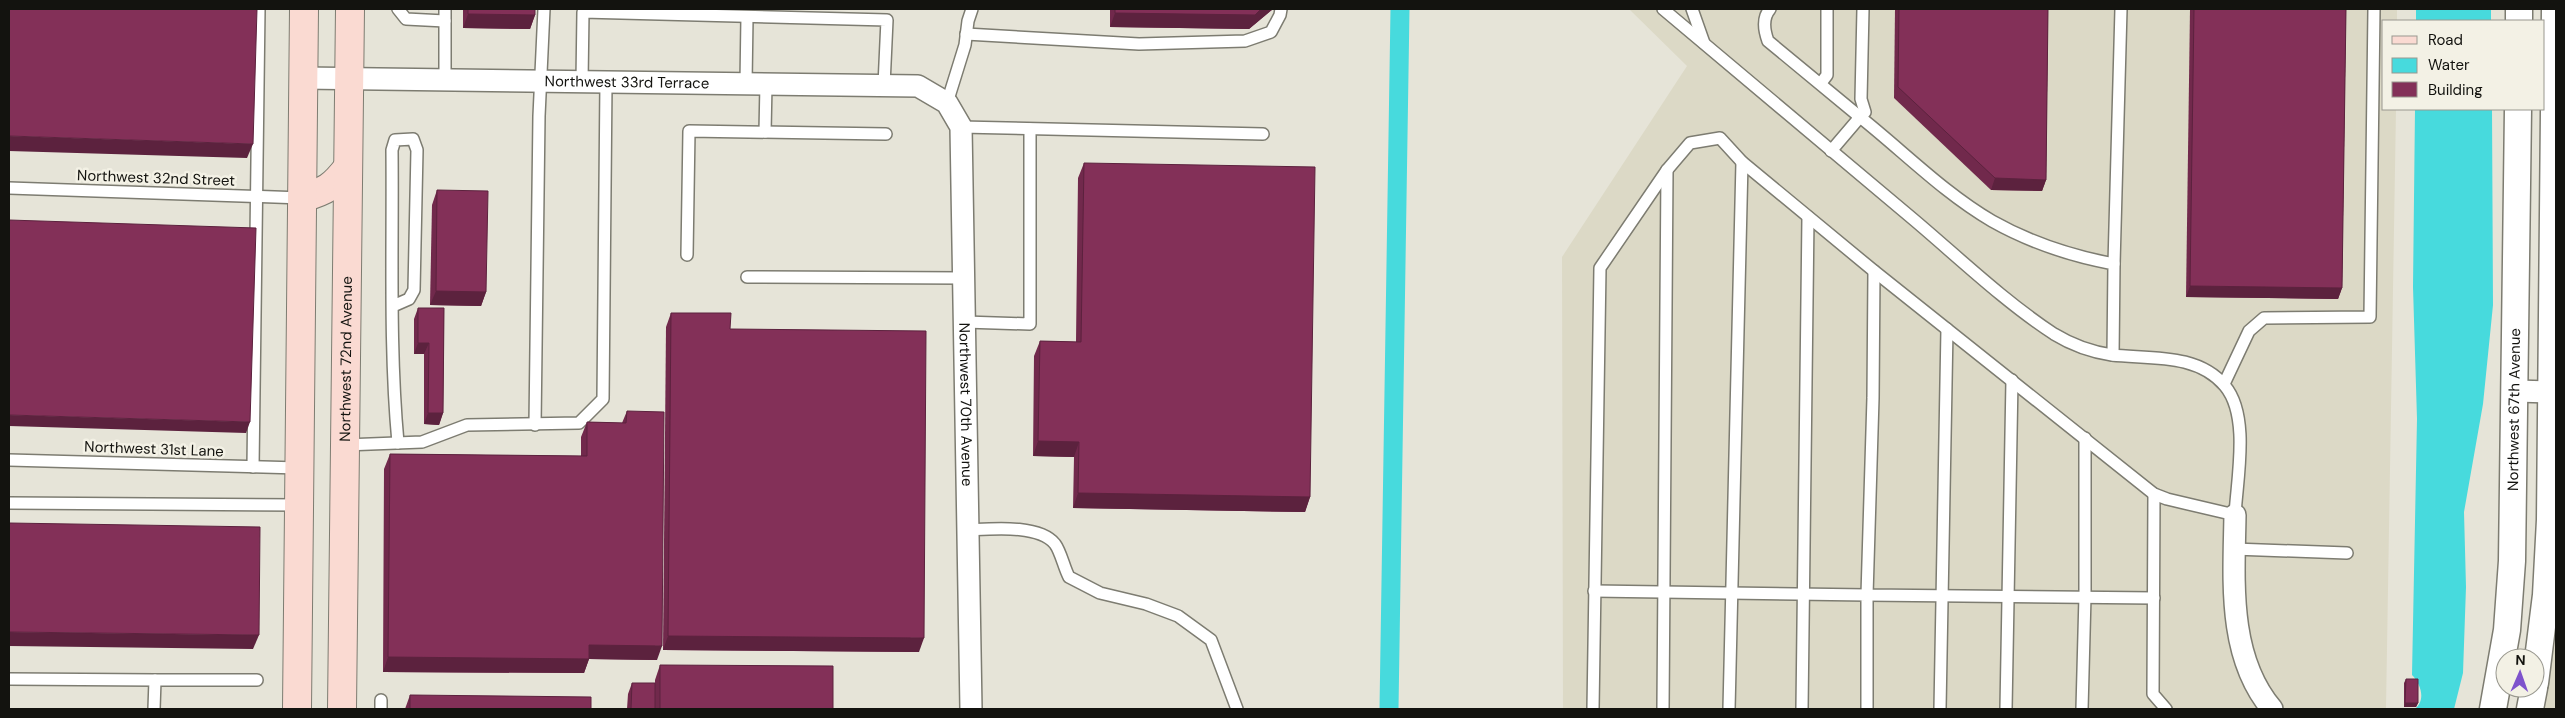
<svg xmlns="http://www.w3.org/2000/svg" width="2565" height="718" font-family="'DM Sans',sans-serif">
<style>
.built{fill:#dcd9c6}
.water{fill:#47dadd}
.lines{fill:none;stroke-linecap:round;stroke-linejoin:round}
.canal{stroke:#47dadd;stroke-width:19}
.service-casing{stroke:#7d7c71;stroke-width:14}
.minor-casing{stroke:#7d7c71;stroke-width:24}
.tertiary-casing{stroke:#7d7c71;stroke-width:29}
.secondary-casing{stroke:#7d7c71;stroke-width:30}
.service{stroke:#fff;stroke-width:11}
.minor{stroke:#fff;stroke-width:21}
.tertiary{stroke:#fff;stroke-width:26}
.secondary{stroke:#fadad2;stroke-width:28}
.wall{fill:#71294c}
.shaded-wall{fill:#5c223e}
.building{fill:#833058;stroke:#5c223e}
.labels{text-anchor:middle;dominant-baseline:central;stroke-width:5;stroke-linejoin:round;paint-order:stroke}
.street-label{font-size:15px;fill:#13130f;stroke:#f3f1e5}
</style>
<rect width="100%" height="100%" fill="#e6e4d8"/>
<g class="built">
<path d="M1629,9H2397V21H2384V109H2396L2386,709H1563L1562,257L1687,66Z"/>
<path d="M2556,639V709H2541L2544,696Z"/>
</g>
<g class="water">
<rect x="2416" y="9" width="75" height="12"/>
<path d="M2415,109H2492L2493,305L2483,404L2464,512L2466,587L2463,673L2454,709H2415C2426,700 2421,684 2412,675L2417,419L2413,287Z"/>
</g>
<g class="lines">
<path class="canal" d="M1389,709L1400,9"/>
<defs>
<g id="service">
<path d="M398,9L406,19L445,21"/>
<path d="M1692,9L1704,43"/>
<path d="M1770,9C1762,18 1764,30 1768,41L1860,117L1831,151"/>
<path d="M1863,9L1861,99L1865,112L1860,117C1904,152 1944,193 1992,221C2031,243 2071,256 2114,264L2113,355"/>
<path d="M966,34L1139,44L1245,41L1271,32L1280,15L1281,9"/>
<path d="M445,80V9"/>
<path d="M582,81L583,12L887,20L884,85"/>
<path d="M746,83L747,17"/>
<path d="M1821,83L1827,75V9"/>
<path d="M947,103L965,45L968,21L972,9"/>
<path d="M961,127L1263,134"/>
<path d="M765,132L766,84"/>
<path d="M9,188L302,198"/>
<path d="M687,255L689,131L886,134"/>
<path d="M2114,264L2121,9"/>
<path d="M1874,271L1873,398L1867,595L2154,598"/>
<path d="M747,277L964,278"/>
<path d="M393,306L409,299L414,290L417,150L413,139L395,140L392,150C393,247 389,346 398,443"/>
<path d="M965,322L1030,324V129"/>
<path d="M2224,384L2249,331L2264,318L2370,317L2374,9"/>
<path d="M535,425L539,116L544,9"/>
<path d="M345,445L422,442L467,425L579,423L603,399L606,82"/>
<path d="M9,460L299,468"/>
<path d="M253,467L259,9"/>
<path d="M2154,494L2153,694L2166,709"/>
<path d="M9,503L299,505"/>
<path d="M968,530C991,529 1039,524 1055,544C1061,552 1064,568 1069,577L1100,593L1146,604L1178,616L1211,640L1237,709"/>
<path d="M2234,549L2347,553"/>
<path d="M1594,591L1867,595V709"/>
<path d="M9,679L155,680L154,709"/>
<path d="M155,680H257"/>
<path d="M381,709V700"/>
<path d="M1593,709L1600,268L1667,170L1690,143L1720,138L1742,162L1874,271L2154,494L2167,499L2235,515C2237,478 2250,416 2225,386C2198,353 2150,359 2112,355C2092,352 2072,345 2054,334C2005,302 1958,257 1913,219C1829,149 1746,79 1663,9"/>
<path d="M1663,709L1667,170"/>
<path d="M1729,709L1742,162"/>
<path d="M1802,709L1808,217"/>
<path d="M1940,709L1947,329"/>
<path d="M2006,709L2012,380"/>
<path d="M2082,709L2085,596V438"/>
</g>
<g id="minor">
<path id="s1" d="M303,78L918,86L947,103L961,127L971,709"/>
<path d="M2516,391L2556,392"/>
<path d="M2235,515C2234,579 2227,656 2272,709"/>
</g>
<g id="tertiary">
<path d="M2519,21V9"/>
<path d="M2535,683L2546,595L2550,520L2555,9"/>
<path id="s2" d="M2493,709L2507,630L2512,561L2518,109"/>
<path d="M2530,709L2534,688"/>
</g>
<g id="secondary">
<path d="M302,198C326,191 333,187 348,167"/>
<path d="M297,709L304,9"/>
<path id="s3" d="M342,709L350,9"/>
</g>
</defs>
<use href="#service" class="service-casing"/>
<use href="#minor" class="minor-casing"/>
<use href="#tertiary" class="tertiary-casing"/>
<use href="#secondary" class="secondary-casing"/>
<use href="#service" class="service"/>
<use href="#minor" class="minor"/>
<use href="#tertiary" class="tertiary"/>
<use href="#secondary" class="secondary"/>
</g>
<g class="wall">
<path d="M463,9H535V15L530,29L463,28Z"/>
<path d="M1110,9H1273L1249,29L1110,27Z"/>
<path d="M1895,9H2048L2046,180L2042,191L1991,190L1894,98Z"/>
<path d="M2190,9H2346L2342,288L2338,299L2186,297Z"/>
<path d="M1084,163L1310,497L1305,512L1073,508L1074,457L1033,456L1034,356L1040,341L1076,342L1078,178Z"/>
<path d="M437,190L486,292L481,306L430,305L432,205Z"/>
<path d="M418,308H444L443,413L439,425L424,424V354H414V319Z"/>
<path d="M671,313L730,329L919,652L663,650L666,327Z"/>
<path d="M627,411L657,660L589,659L584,673L383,672L384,469L390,454L581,456V437L587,422L622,423Z"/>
<path d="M660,665L833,709H627L628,694L632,683H655V680Z"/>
<path d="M2406,679L2418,703L2416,707H2404V683Z"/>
<path d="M410,695L591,709H405Z"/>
</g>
<g class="shaded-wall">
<path d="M1273,9L1249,29L1110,27L1115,13Z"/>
<path d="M468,14L535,15L530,29L463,28Z"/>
<path d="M9,136L253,144L247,158L9,151Z"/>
<path d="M1995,178L2046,180L2042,191L1991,190Z"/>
<path d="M2190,286L2342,288L2338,299L2186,297Z"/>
<path d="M436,291L486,292L481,306L430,305Z"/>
<path d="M418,343H429L424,354H414Z"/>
<path d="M428,413H443L439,425L424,424Z"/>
<path d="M9,415L250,422L246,433L9,426Z"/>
<path d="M1038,441L1079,442L1074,457L1033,456Z"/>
<path d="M1078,493L1310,497L1305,512L1073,508Z"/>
<path d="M9,632L259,635L253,649L9,646Z"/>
<path d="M668,636L924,638L919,652L663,650Z"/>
<path d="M589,645L662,646L657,660L589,659L584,673L383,672L388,657Z"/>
<path d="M2405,703H2418L2416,707H2404Z"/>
</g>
<g class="building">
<path d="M9,9H257L253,144L9,136Z"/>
<path d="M468,9H535V15L468,14Z"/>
<path d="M1115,9H1261L1255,15L1115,13Z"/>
<path d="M1899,9H2048L2046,180L1995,178L1898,87Z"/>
<path d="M2194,9H2346L2342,288L2190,286Z"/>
<path d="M1084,163L1315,167L1310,497L1078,493L1079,442L1038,441L1040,341L1081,342Z"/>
<path d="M437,190L488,191L486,292L436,291Z"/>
<path d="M9,220L256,228L250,422L9,415Z"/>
<path d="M418,308H444L443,413H428L429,343H418Z"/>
<path d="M671,313H731L730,329L926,331L924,638L668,636Z"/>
<path d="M627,411L664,412L662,646L589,645V659L388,657L390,454L587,456V422L626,423Z"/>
<path d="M9,523L260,527L259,635L9,632Z"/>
<path d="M660,665L833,666V709H660Z"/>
<path d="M2406,679H2418V703H2405Z"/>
<path d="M632,683H655V709H631Z"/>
<path d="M410,695L591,697V709H410Z"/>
</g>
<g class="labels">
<g class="street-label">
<text stroke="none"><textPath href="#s1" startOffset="324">Northwest 33rd Terrace</textPath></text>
<text transform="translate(156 178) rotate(2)">Northwest 32nd Street</text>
<text stroke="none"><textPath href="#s3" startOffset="350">Northwest 72nd Avenue</textPath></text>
<text stroke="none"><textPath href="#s1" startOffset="954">Northwest 70th Avenue</textPath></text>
<text stroke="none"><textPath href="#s2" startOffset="301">Northwest 67th Avenue</textPath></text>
<text transform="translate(154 449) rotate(2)">Northwest 31st Lane</text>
</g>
</g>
<rect width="2565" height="718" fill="none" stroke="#13130f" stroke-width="20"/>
<rect x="2382" y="20" width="162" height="90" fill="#f3f1e5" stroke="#99988f"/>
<rect x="2392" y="36" width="25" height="8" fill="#fadad2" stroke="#99988f"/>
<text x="2428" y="45" font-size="15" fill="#13130f">Road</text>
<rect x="2392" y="58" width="25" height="15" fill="#47dadd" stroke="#99988f"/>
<text x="2428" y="70" font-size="15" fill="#13130f">Water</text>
<rect x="2392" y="82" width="25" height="15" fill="#833058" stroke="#99988f"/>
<text x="2428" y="95" font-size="15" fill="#13130f">Building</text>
<g transform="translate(2520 673) rotate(2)"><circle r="24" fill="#f3f1e5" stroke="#99988f"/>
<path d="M0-4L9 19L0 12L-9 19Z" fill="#7e53cc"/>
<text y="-8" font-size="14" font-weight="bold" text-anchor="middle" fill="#13130f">N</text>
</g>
</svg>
